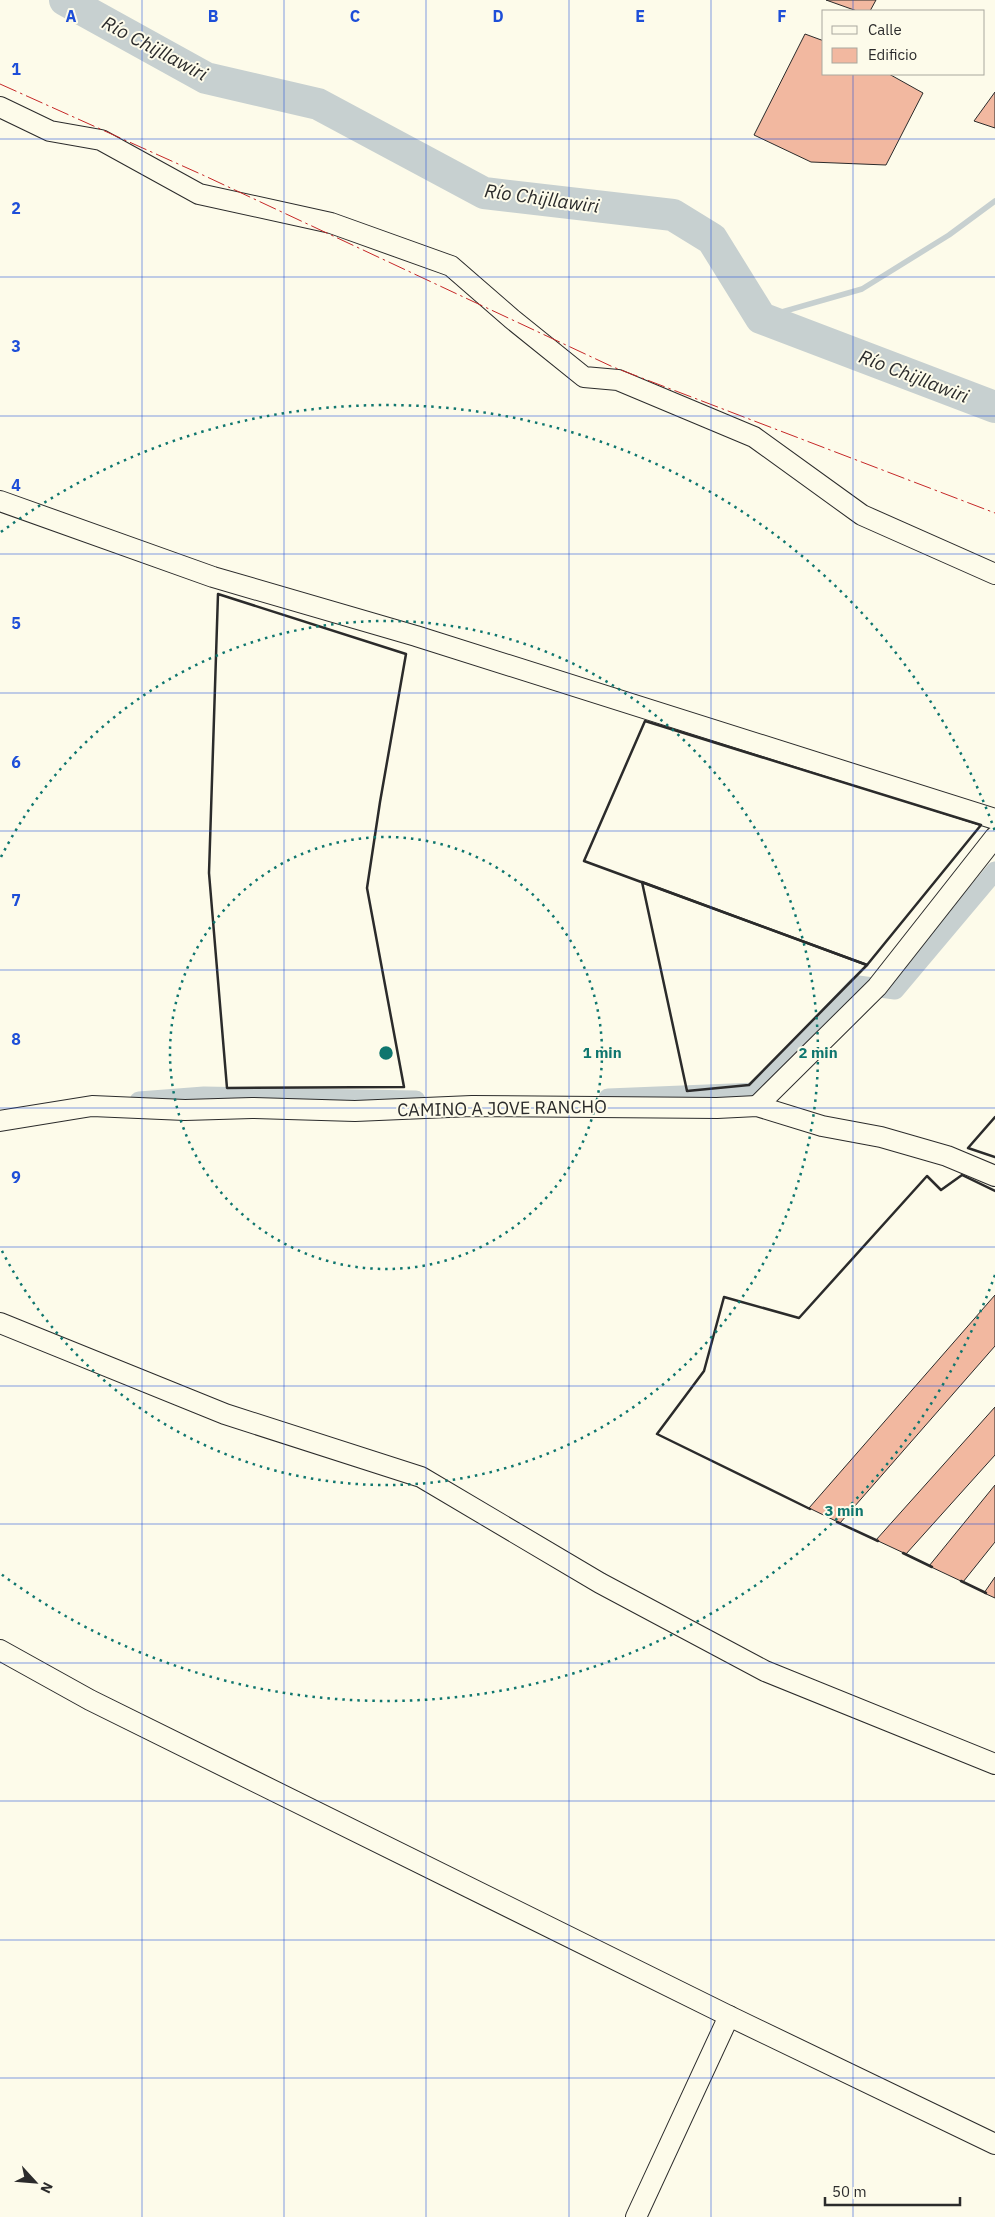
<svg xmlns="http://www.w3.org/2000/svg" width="995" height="2217" font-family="'IBM Plex Sans',sans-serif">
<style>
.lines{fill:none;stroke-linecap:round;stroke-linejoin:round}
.stream{stroke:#c7d0d0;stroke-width:5.5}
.canal{stroke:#c7d0d0;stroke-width:19}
.river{stroke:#c7d0d0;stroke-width:32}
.building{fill:#f2b8a0;stroke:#2b2b2b}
.minor-casing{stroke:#2b2b2b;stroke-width:22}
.minor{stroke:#fdfbea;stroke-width:20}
.wall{stroke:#2b2b2b;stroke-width:2.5}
.power{stroke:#c62828;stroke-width:1;stroke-dasharray:18 4 2.5 4;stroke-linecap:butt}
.grid{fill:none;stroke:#1d4ed8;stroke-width:1;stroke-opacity:0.55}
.ring{fill:none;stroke:#0f766e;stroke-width:2.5;stroke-dasharray:2.5 5}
.labels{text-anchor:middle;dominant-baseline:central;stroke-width:4;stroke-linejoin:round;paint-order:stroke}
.street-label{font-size:18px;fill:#2b2b2b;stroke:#fdfbea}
.water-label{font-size:19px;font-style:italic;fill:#2b2b2b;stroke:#fdfbea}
.grid-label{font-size:16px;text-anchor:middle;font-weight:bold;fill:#1d4ed8;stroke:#fdfbea;stroke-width:4;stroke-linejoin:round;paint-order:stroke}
.centre{fill:#0f766e;stroke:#fdfbea;stroke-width:2.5}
.ring-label{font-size:15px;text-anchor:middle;font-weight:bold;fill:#0f766e;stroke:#fdfbea;stroke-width:4;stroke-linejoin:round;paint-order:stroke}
</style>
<rect width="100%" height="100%" fill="#fdfbea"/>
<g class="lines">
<path class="stream" d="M761,318L862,289L949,235L995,201"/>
<g class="canal">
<path d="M608,1098L756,1092L858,985L895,990L995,871"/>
<path d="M139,1101L204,1096L416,1100"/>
</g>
<path class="river" d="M65,0L206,78L318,104L484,193L673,215L712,239L761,318L995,407"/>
</g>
<g class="building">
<path d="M826,0H876L870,11H857Z"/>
<path d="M805,34L824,41V74H889L923,93L886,165L811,162L754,135Z"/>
<path d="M995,92V128L974,121Z"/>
<path d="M995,1295V1346L840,1523L809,1508Z"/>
<path d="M995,1407V1455L906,1554L876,1540Z"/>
<path d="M995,1485V1542L963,1582L929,1566Z"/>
<path d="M995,1577V1598L984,1593Z"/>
</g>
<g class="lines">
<defs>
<g id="minor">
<path d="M0,107L50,131L101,140L199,194L331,223L451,266L512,319L584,377L618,380L754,437L862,515L995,574"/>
<path d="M0,501L213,577L416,636L995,819"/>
<path d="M757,1106L877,987L995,837"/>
<path d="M0,1121L92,1106L185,1110L252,1108L355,1111L472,1106L717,1108L757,1106L822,1126L881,1137L947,1156L995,1176"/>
<path d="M0,1323L225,1414L421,1477L600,1583L765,1671L995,1764"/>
<path d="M0,1650L90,1700L729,2016L995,2144"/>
<path d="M636,2217L729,2016"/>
</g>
</defs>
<use href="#minor" class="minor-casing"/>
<use href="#minor" class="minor"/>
<g class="wall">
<path d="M218,594L406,654L380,802L367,888L404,1087L227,1088L209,873Z"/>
<path d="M645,721L981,825L867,965L584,861Z"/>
<path d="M642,882L867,965L749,1085L687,1091Z"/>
<path d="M995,1117L968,1148L995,1157"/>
<path d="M810,1509L657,1434L704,1371L724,1297L799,1318L927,1176L941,1190L962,1175L995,1191"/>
<path d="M837,1522L878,1541"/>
<path d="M903,1553L932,1567"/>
<path d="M961,1581L986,1593"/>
</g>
<path class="power" d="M0,84L205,176L613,367L995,513"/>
</g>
<path class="grid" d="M142,0V2217M284,0V2217M426,0V2217M569,0V2217M711,0V2217M853,0V11M853,74V2217M0,139H995M0,277H995M0,416H995M0,554H995M0,693H995M0,831H995M0,970H995M0,1108H995M0,1247H995M0,1386H995M0,1524H995M0,1663H995M0,1801H995M0,1940H995M0,2078H995"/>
<g class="ring">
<circle cx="386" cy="1053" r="216"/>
<path d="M1 857A432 432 0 1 1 1 1249"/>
<path d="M995 1275A648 648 0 0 1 1 1574M1 532A648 648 0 0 1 995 831"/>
</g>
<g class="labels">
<g class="street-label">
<text transform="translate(502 1108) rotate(-1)">CAMINO A JOVE RANCHO</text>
</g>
<g class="water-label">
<text transform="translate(155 48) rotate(28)">Río Chijllawiri</text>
<text transform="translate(542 198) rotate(8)">Río Chijllawiri</text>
<text transform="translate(914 376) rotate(21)">Río Chijllawiri</text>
</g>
</g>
<g class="grid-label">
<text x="71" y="22">A</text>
<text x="213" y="22">B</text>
<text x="355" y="22">C</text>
<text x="498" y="22">D</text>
<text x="640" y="22">E</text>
<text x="782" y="22">F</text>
<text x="16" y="75">1</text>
<text x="16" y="214">2</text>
<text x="16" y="352">3</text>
<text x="16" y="491">4</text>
<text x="16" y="629">5</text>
<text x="16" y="768">6</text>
<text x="16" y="906">7</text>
<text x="16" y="1045">8</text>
<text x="16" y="1183">9</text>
</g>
<circle cx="386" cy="1053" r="8" class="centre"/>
<g class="ring-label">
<text x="602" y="1058">1 min</text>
<text x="818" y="1058">2 min</text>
<text x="844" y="1516">3 min</text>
</g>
<rect x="822" y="10" width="162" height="65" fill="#fdfbea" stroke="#a9a89e"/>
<rect x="832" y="26" width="25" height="8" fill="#fdfbea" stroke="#a9a89e"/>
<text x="868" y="35" font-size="15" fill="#2b2b2b">Calle</text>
<rect x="832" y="48" width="25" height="15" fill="#f2b8a0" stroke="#a9a89e"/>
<text x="868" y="60" font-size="15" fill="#2b2b2b">Edificio</text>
<g transform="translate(35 2182) rotate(116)" stroke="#fdfbea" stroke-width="4" paint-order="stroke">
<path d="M0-4L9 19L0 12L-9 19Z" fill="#2b2b2b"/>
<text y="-8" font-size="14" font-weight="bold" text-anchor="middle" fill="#2b2b2b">N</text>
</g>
<path d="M825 2197v8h135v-8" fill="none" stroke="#2b2b2b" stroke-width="2.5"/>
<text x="832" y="2197" font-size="15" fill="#2b2b2b" stroke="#fdfbea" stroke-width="4" paint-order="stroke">50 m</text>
</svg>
